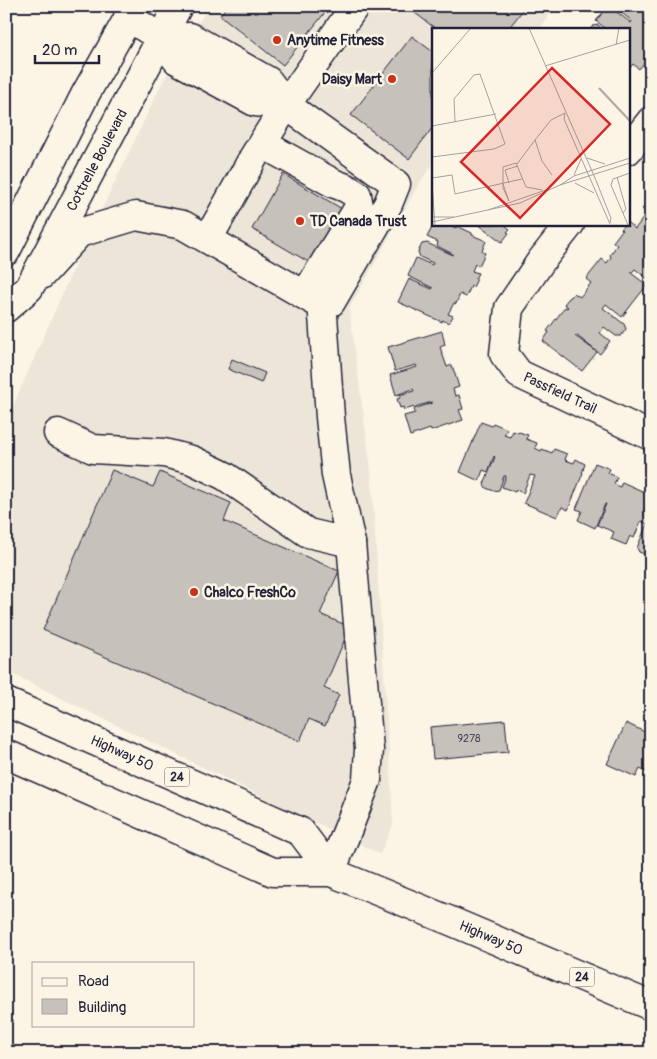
<svg xmlns="http://www.w3.org/2000/svg" width="657" height="1059" font-family="Pangolin,sans-serif">
<style>
.built{fill:#ece5d8}
.building{fill:#c6c1bb;stroke:#22223b}
.lines{fill:none;stroke-linecap:round;stroke-linejoin:round}
.minor-casing{stroke:#22223b;stroke-width:31}
.major-casing{stroke:#22223b;stroke-width:31}
.minor{stroke:#fcf5e5;stroke-width:28}
.major{stroke:#fcf5e5;stroke-width:28}
.poi-dot{fill:#c8321e;stroke:#fcf5e5;stroke-width:2}
.labels{text-anchor:middle;dominant-baseline:central;stroke-width:5;stroke-linejoin:round;paint-order:stroke}
.number-label{font-size:11px;fill:#4b4a5b}
.shield{fill:#fcf5e5;stroke:#63616e;stroke-width:1}
.shield-label{font-size:12px;font-weight:bold;fill:#22223b}
.poi-label{font-size:14px;font-weight:bold;fill:#22223b;stroke:#fcf5e5;text-anchor:start}
.street-label{font-size:14px;fill:#22223b;stroke:#fcf5e5}
.inset-river{fill:none;stroke:#b2adab;stroke-width:2.5}
.inset-road{fill:none;stroke:#a5a1a1;stroke-width:1}
.view{fill:#d62828;fill-opacity:0.15;stroke:#d62828;stroke-width:2.5}
.inset-edge{fill:none;stroke:#22223b;stroke-width:2.5}
</style>
<rect width="100%" height="100%" fill="#fcf5e5"/>
<filter id="ink" filterUnits="userSpaceOnUse"><feTurbulence type="fractalNoise" baseFrequency=".02" numOctaves="2"/><feDisplacementMap in="SourceGraphic" scale="10" xChannelSelector="R" yChannelSelector="G"/><feConvolveMatrix kernelMatrix="1 2 1 2 8 2 1 2 1" color-interpolation-filters="sRGB"/></filter>
<g filter="url(#ink)">
<path class="built" d="M209,6H556L539,29H433V164L420,182L349,309L371,470L391,784L393,825L380,854L6,671V422L72,272L163,81Z"/>
<g class="building">
<path d="M227,6H323L327,10L283,65L220,15Z"/>
<path d="M406,6H526L508,29H436Z"/>
<path d="M608,6H609L631,23L632,21L614,7L615,6H651V42L649,44L651,46V50L646,56L648,58L639,69L633,64L628,70V29H606L596,21Z"/>
<path d="M598,25L602,29H590L593,26Z"/>
<path d="M412,36L433,52V127L409,159L351,115Z"/>
<path d="M283,174L349,213L317,267L252,229Z"/>
<path d="M651,200V278L649,280L635,269L631,273L647,285L622,317L606,304L603,308L624,324L626,329L621,336H616L604,327L600,333L610,341L600,354L576,335L575,336L597,352L582,371L543,341L549,332L547,331L565,307L567,308L568,307L564,304L570,297H571L574,293L580,297L591,283L586,279L602,259L607,263L611,257L610,255L617,245L613,242L622,230L621,229L625,224L628,223L635,229L647,213L642,209Z"/>
<path d="M434,224H447L456,228L457,226L472,233V235L486,241L482,251L485,253L479,266L475,264L472,271L478,273L475,279H477L473,287L471,286L466,297L460,294L456,304L454,303L448,314L453,316L449,323L442,320V322L398,302L409,279L432,289L433,288L408,276L416,258L432,265L433,263L420,257L418,252L422,244L427,243L453,255V254L437,246L438,242L427,237Z"/>
<path d="M478,224H508L506,226L510,229L507,232L509,233L502,242Z"/>
<path d="M442,331L445,345L440,347L447,367L452,365L459,387L453,389L455,396L459,395L463,409L459,410L463,420L431,431L430,429L410,436L404,416L415,413L414,409L432,403V402L404,410L403,407L400,408L397,399L400,398L399,395L414,391L413,389L396,395L390,375L417,367L416,365L395,371L388,347Z"/>
<path d="M232,359L265,373L261,383L228,369Z"/>
<path d="M481,422L492,426L493,423L507,429L504,435L510,437L513,431L518,433L519,432L528,435L526,439L537,443L535,448L541,451L542,449L552,453L554,449L567,454L565,460L574,463L576,459L585,464L582,473H583L568,510L562,507L557,517L524,503L535,476L530,475L523,493L516,490L515,492L502,487L506,476H504L499,490L494,491L486,488L484,484L495,457L494,456L488,472L483,470L479,481L460,472Z"/>
<path d="M595,463L610,469L608,473L617,477L614,484L620,487L622,482L651,495V553L647,555L639,552L637,548L647,524L641,521L634,538L630,536L626,545L611,539L614,532L597,525L606,504H605L595,528L578,520L582,511L576,509Z"/>
<path d="M112,470L153,487L160,472L231,503L224,521L339,571L320,614L350,627L324,688L339,695L325,726L309,719L300,741L43,630Z"/>
<path d="M505,720L508,752L433,759L430,727Z"/>
<path d="M626,723L651,735V774L640,769L636,777L607,764Z"/>
</g>
<g class="lines">
<defs>
<g id="minor">
<path d="M128,17L161,38L177,60L255,102L286,105"/>
<path d="M263,144L333,183L346,188L357,195L359,207L305,295"/>
<path d="M628,150L651,121"/>
<path d="M570,224L541,261L509,308L504,354L519,374L651,436"/>
<path d="M208,239L253,158L286,105L355,6"/>
<path d="M41,275L79,233L136,216L183,225L313,300L331,302L388,204L396,184L286,105L268,81L190,37L161,38"/>
<path d="M58,433L93,449L164,453L192,460L225,476L308,533L351,543L336,475L330,417L322,301"/>
<path d="M331,872L367,780L369,749L351,543"/>
</g>
<g id="major">
<path d="M6,251L86,93L135,6"/>
<path d="M6,308L29,288L178,6"/>
<path d="M6,702L301,832L331,872"/>
<path d="M6,754L273,872H331L453,922L651,1006"/>
</g>
</defs>
<use href="#minor" class="minor-casing"/>
<use href="#major" class="major-casing"/>
<use href="#minor" class="minor"/>
<use href="#major" class="major"/>
</g>
</g>
<g class="poi-dot">
<circle cx="277" cy="40" r="5"/>
<circle cx="392" cy="79" r="5"/>
<circle cx="300" cy="221" r="5"/>
<circle cx="194" cy="592" r="5"/>
</g>
<g class="labels">
<g class="number-label">
<text x="469" y="738">9278</text>
</g>
<g class="shield">
<rect x="164.5" y="767.5" width="25" height="19" rx="4"/>
<rect x="569.5" y="967.5" width="25" height="19" rx="4"/>
</g>
<g class="shield-label">
<text x="177" y="777">24</text>
<text x="582" y="977">24</text>
</g>
<g class="poi-label">
<text x="287" y="40">Anytime Fitness</text>
<text x="382" y="79" text-anchor="end">Daisy Mart</text>
<text x="310" y="221">TD Canada Trust</text>
<text x="204" y="592">Chalco FreshCo</text>
</g>
<g class="street-label">
<text transform="translate(97 160) rotate(-62)">Cottrelle Boulevard</text>
<text transform="translate(560 393) rotate(25)">Passfield Trail</text>
<text transform="translate(122 753) rotate(24)">Highway 50</text>
<text transform="translate(491 938) rotate(23)">Highway 50</text>
</g>
</g>
<g transform="translate(432 28)">
<rect width="198" height="198" fill="#fcf5e5"/>
<path class="inset-river" d="M167,60L198,93"/>
<path class="inset-road" d="M97,0L163,150L179,190L178,195M184,17L187,0M113,38L198,12M0,45L39,0M133,85L132,91L178,196M0,98L64,86M103,112L119,92L133,85M0,129L62,121L73,116L48,46L42,47L22,71L23,94M155,130L173,136M85,136L103,112L110,133L120,147M142,147L149,131M185,149L194,181L191,185M0,150L20,147L23,166L90,151M0,155L3,197M77,155L73,142L86,138M143,155L162,165M71,156L77,173M128,157L142,148L198,130M77,173L71,160V139L84,135L94,159L110,162M56,182L114,162M0,189H22M0,194L88,175L128,157L198,135M196,197L179,157L181,151L198,145"/>
<path class="view" d="M120,40L178,96L88,190L29,134Z"/>
<rect width="198" height="198" class="inset-edge"/>
</g>
<rect width="657" height="1059" fill="none" stroke="#fcf5e5" stroke-width="25"/>
<rect x="12" y="12" width="632" height="1034" fill="none" stroke="#22223b" stroke-width="2" filter="url(#ink)"/>
<rect x="32" y="962" width="162" height="65" fill="#fcf5e5" stroke="#a5a1a1"/>
<rect x="42" y="978" width="25" height="8" fill="#fcf5e5" stroke="#a5a1a1"/>
<text x="78" y="986" font-size="15" fill="#22223b">Road</text>
<rect x="42" y="999" width="25" height="15" fill="#c6c1bb" stroke="#a5a1a1"/>
<text x="78" y="1012" font-size="15" fill="#22223b">Building</text>
<path d="M35 55v8h64v-8" fill="none" stroke="#22223b" stroke-width="2.5"/>
<text x="42" y="55" font-size="15" fill="#22223b" stroke="#fcf5e5" stroke-width="4" paint-order="stroke">20 m</text>
</svg>
